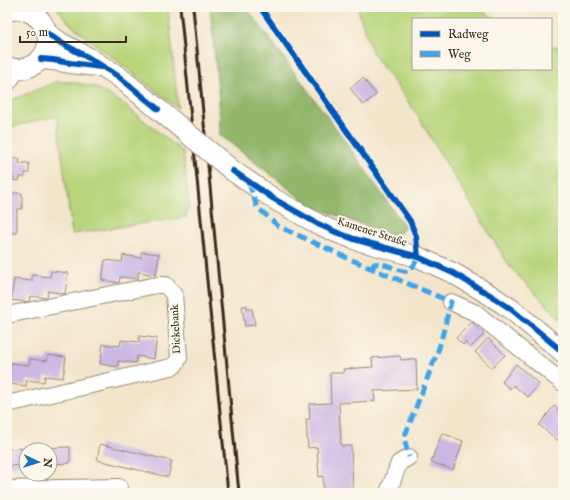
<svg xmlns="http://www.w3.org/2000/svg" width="570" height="500" font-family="'IM FELL English',serif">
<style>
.green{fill:#b8d57b;stroke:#7a804c}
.forest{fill:#92b66b;stroke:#667044}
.building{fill:#c9b7e4}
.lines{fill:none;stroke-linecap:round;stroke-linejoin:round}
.minor-casing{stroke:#978874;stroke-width:18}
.major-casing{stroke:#978874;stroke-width:22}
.minor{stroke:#fff;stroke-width:16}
.major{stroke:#fff;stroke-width:20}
.rail{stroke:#3b2a1e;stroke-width:3}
.major-bridge-casing{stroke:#978874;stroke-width:22;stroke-linecap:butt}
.major-bridge{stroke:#fff;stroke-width:20}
.quiet{stroke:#3fa3ea;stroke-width:5;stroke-dasharray:10 5;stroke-linecap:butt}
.cycleway-casing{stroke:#fbf7ec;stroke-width:8}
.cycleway{stroke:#0057b8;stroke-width:6}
.labels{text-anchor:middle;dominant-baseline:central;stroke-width:4;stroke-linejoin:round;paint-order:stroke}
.street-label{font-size:11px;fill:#3b2a1e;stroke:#fbf7ec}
</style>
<rect width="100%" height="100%" fill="#fbf7ec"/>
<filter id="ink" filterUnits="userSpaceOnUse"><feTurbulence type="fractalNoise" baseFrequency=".025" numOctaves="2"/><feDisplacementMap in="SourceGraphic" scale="8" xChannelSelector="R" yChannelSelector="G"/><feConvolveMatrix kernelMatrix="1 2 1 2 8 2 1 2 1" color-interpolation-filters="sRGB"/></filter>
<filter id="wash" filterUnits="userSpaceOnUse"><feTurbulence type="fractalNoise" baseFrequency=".012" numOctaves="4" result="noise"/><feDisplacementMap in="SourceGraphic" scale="16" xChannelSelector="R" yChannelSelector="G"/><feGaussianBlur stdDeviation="0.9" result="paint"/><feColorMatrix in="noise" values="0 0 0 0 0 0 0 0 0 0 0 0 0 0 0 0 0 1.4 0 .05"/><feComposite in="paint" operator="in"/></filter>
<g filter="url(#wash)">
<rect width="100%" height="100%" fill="#f3e5cb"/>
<g class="green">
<path d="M56,7H168L178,108L72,26Z"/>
<path d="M357,7H474L497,19H413V69H551V46L563,47V322L510,267L429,135L415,111L372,52Z"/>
<path d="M55,82H73L95,87L122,103L183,152L189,205L186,217L72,234L57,116L7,128V108L10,101Z"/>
</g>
<path class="forest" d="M210,7H246L338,131L405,227L396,237L311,206L220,135L219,101Z"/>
<g id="blocks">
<g class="building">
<path d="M363,78L376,95L363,105L350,88Z"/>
<path d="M7,159H20L19,164H23V163H29V173H25V177H20L19,181L13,180V177H7Z"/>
<path d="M7,193H22V209H17V233H7Z"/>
<path d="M141,252L159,254L156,275L138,272V279L120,277L119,283L102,280L105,260L122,262L123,255L141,258Z"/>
<path d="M51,271L68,273L65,294L48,291L47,298L30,296L29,302L11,300L14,279L32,281V275L50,277Z"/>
<path d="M242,306H247V309H252L255,325L245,326Z"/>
<path d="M472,322L484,334L470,348L465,342L463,345L456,338Z"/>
<path d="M139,336L157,338L154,359L137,356L136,363L118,361V367L100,364L103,344L120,346L121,340L139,342Z"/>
<path d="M488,338L505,355L492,368L475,352Z"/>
<path d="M48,355L66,357L63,378L45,376L44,382L27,380L26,386L9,384L11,363L29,365L30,359L47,361Z"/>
<path d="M400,356L401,360L416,359L417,389L374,391L375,401L339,403L341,446H351L353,489L323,490V476L319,477L317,447L308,448L306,419H310L309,404L331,403L330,373H344L343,369L373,367L372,358Z"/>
<path d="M516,364L539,384L528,397L513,385L510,389L502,382Z"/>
<path d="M554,406L563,413V438L560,442L539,425Z"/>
<path d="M442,433L463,441L453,470L431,462Z"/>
<path d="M100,444L172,461L168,477L97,460Z"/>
<path d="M70,447V463L50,464V450H26V465L7,466V449Z"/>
</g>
</g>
</g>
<g filter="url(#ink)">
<use href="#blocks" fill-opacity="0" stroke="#978874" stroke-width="1"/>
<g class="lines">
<defs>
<g id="minor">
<path d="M7,84L18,69"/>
<path d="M451,302L476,313L563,383"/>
<path d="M7,315L157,285H166L174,295L179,358L175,365L171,367L7,404"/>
<path d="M7,489L119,487"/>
<path d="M388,493L399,463L409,457"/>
</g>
<g id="major">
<path d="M7,11C43,0 65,50 31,66C23,70 15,70 7,67"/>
<path d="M48,34L61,43L89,58L118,76L158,109"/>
<path d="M41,59L53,60L70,63L97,66"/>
<path d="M233,171L274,199L318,224L338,233L354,239L418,257L453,273L490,295L511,309L563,352"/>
</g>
</defs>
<use href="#minor" class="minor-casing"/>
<use href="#major" class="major-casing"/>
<use href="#minor" class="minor"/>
<use href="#major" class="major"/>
<g class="rail">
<path d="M180,7L228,493"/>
<path d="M193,7L239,493"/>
</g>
<defs>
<path id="major-bridge" d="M158,109L233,171"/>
</defs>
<use href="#major-bridge" class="major-bridge-casing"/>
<use href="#major-bridge" class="major-bridge"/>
<g class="quiet">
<path d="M249,183L257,207L278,226L352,260L451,302L439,348L404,438L409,457"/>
<path d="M372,269L374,264C385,260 403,277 411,269C414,266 416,261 418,257"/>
</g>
<defs>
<g id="cycleway">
<path d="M260,7L410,221L416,236L418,257"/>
<path d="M48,34L61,43L89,58L118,76L158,109"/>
<path d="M41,59L53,60L70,63L101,67"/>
<path d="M233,171L274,199L318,224L338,233L354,239L418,257L453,273L490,295L511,309L563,352"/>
</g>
</defs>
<use href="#cycleway" class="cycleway-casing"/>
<use href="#cycleway" class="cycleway"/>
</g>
</g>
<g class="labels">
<g class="street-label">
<text transform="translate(372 232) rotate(18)">Kamener Straße</text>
<text transform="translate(176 329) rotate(-93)">Dickebank</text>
</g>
</g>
<rect width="570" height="500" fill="none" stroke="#fbf7ec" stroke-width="24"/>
<rect x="412" y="18" width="140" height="52" fill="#fbf7ec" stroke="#aea59a"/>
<rect x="420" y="31" width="20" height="6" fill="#0057b8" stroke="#aea59a"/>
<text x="448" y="38" font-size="12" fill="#3b2a1e">Radweg</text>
<rect x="420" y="51" width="20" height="6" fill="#3fa3ea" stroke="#aea59a"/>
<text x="448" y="58" font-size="12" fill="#3b2a1e">Weg</text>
<g transform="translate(38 462) rotate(94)"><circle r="19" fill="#fbf7ec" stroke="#aea59a"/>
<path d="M0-3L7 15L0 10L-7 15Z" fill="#1f6fb2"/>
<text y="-6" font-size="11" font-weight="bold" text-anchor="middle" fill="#3b2a1e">N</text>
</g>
<path d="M20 36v6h106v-6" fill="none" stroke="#3b2a1e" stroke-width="2"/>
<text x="26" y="36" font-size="12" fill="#3b2a1e" stroke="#fbf7ec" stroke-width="3" paint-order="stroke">50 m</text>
</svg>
